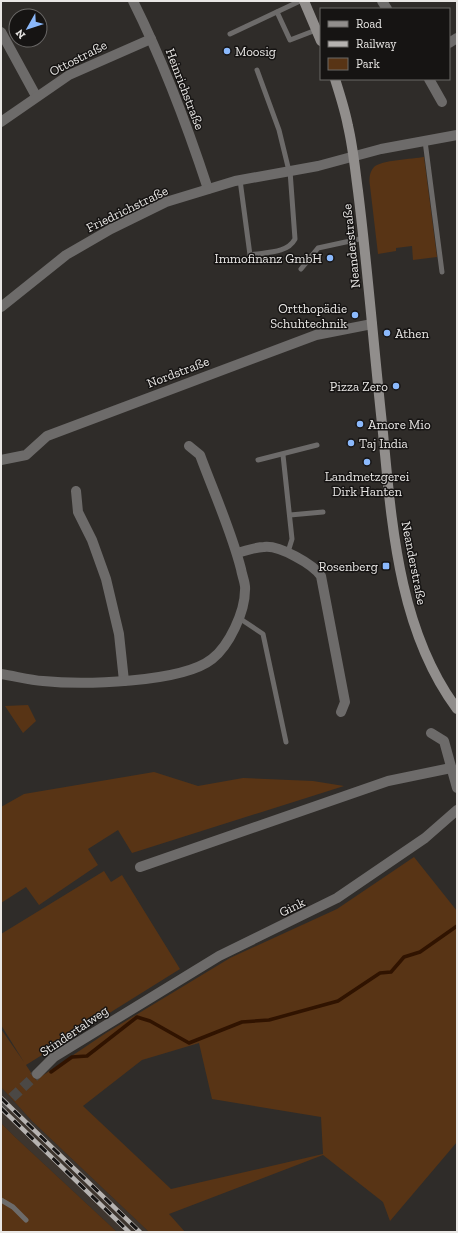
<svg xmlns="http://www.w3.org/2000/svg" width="458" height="1233" font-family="'Zilla Slab',serif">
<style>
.built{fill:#3d352e}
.green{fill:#583415;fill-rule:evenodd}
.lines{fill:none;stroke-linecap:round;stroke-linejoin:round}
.stream{stroke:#301300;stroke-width:3.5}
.street-tunnel{stroke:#4b4845;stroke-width:10;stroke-dasharray:10 5;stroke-linecap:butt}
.lane{stroke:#6d6b6a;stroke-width:5}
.street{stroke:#6d6b6a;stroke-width:10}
.secondary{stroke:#918e8c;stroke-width:10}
.rail-casing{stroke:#b6b3b1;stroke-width:4.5}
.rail{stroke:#161413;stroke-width:3;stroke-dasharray:9;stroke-linecap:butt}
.poi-dot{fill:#8bb9fc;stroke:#161413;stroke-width:1.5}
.labels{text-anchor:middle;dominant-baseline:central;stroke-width:3;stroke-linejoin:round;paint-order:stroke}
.poi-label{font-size:13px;fill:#e9e7e5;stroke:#161413;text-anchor:start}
.street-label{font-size:13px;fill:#e9e7e5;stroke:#161413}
</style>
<rect width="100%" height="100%" fill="#2f2c29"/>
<path class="built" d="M1,1087L32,1121L149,1232H117L16,1138L1,1123Z"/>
<g class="green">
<path d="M424,157L437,257L413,260L412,246L396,248V251L378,254L370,186C369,179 369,173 374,167C381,160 413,159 424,157Z"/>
<path d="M28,705L36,721L23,733L5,706Z"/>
<path d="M154,772L198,786L243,778L313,781L344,786L132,853L118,830L88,849L98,865L39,905L26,887L1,903V807L24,794Z"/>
<path d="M414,857L457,911V1142L390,1221L383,1202L323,1155L169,1214L185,1232H149L32,1121L1,1087V1029L24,1062L1,1025V934L104,871L111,882L122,875L180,969L26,1065L36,1080L106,1033L230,958L337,909ZM199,1043L212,1099L321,1117L323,1154L171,1189L83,1106L142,1060Z"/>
<path d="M1,1123L16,1138L117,1232H1Z"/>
</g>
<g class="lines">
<path class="stream" d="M51,1072L72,1057L87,1056L137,1017L150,1021L189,1043L242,1022L269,1020L338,1001L380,973L391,972L404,957L420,952L457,926"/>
<path class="street-tunnel" d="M1,1108L37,1074"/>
<g class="lane">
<path d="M277,12L290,40L316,30"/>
<path d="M230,34L300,1"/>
<path d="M257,70L279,130L289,171"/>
<path d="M425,141L442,272"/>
<path d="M240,180L250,255C265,252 287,254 295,239L290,171"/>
<path d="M301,269L318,248L364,238"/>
<path d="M283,455L292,539L288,552"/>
<path d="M258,460L317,445"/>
<path d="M290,515L323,512"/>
<path d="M239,618L263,634L286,742"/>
<path d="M1,1200L13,1207L26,1220"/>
</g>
<g class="street">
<path d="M133,1C163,61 187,125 208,189"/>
<path d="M382,1L387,9"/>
<path d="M1,32L36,96"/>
<path d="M449,43L457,38"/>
<path d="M429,79L442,102"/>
<path d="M1,122L69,75L151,39"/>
<path d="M1,307L66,255L111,229L166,202L235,181L318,166L381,149L457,135"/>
<path d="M1,460L26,455L47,436L316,335L372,324"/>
<path d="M76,491L78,512L92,540L106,579L119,634L124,681"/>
<path d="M237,553C246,551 255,547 264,547C279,545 313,564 321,576L345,702L341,712"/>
<path d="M1,674C15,676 29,680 43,681C81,685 182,683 212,659C229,646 245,612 245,590C246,584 242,576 241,569C231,530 214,493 200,455L189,446"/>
<path d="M431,733L444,741L457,788"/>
<path d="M140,867L388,781L451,768"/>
<path d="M37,1074L54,1057L219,956L337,898L425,838L457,810"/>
</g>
<g class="secondary">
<path d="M304,1L321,41"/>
<path d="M335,79C340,95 345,110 348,126C353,147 355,169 358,191C368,271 374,352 383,433C392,527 399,631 457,709"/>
</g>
<defs>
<g id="rail">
<path d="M1,1098L140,1232"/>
<path d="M1,1108L129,1232"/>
</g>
</defs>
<use href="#rail" class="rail-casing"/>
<use href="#rail" class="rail"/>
</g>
<g class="poi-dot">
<circle cx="227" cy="51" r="4"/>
<circle cx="330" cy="258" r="4"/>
<circle cx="355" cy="315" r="4"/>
<circle cx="387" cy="333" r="4"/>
<circle cx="396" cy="386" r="4"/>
<circle cx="360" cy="424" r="4"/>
<circle cx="351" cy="443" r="4"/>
<circle cx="367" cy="462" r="4"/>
<rect x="382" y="562" width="8" height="8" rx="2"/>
</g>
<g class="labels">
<g class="poi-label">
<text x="235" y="51">Moosig</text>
<text x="322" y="258" text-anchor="end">Immofinanz GmbH</text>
<text x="347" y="308" text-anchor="end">Ortthopädie<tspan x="347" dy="15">Schuhtechnik</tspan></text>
<text x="395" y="333">Athen</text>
<text x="388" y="386" text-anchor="end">Pizza Zero</text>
<text x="368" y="424">Amore Mio</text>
<text x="359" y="443">Taj India</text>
<text x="367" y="476" text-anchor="middle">Landmetzgerei<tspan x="367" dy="15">Dirk Hanten</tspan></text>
<text x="378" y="566" text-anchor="end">Rosenberg</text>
</g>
<g class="street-label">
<text transform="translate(78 58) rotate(-27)">Ottostraße</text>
<text transform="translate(185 89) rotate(69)">Heinrichstraße</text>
<text transform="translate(127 209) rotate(-26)">Friedrichstraße</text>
<text transform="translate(351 246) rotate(-96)">Neanderstraße</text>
<text transform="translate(178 372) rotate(-21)">Nordstraße</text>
<text transform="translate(414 563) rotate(79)">Neanderstraße</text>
<text transform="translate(292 907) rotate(-26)">Gink</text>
<text transform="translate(74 1031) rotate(-34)">Stindertalweg</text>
</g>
</g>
<rect width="458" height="1233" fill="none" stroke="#e9e7e5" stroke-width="4"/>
<rect x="320" y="8" width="130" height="72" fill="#161413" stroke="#6a6867"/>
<rect x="328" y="21" width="20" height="6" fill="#918e8c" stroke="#6a6867"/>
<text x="356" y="28" font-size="12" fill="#e9e7e5">Road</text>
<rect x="328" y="41" width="20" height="6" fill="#b6b3b1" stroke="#6a6867"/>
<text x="356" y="48" font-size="12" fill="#e9e7e5">Railway</text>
<rect x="328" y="58" width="20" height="12" fill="#583415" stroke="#6a6867"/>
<text x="356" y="68" font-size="12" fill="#e9e7e5">Park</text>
<g transform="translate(28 28) rotate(231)"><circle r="19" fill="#161413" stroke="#6a6867"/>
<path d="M0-3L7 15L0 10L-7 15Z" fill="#8bb9fc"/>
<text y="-6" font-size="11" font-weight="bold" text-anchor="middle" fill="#e9e7e5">N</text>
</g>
</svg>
